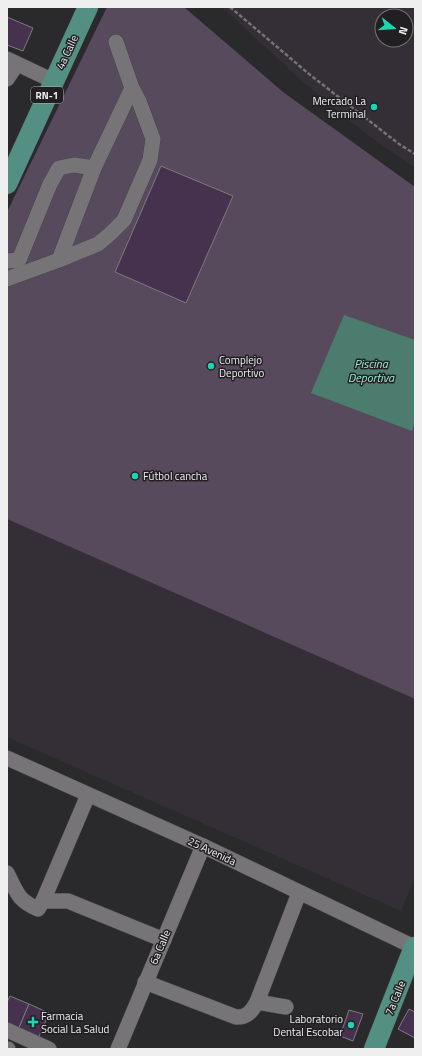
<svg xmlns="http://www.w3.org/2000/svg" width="422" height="1056" font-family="'Titillium Web',sans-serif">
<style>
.built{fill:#342f37;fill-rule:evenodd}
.green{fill:#574a5d}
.water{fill:#4c7c6e}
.building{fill:#46324f;stroke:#7d7b7e}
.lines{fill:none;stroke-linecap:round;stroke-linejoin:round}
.minor-casing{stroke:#484649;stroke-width:16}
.major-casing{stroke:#484649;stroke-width:21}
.path{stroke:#757475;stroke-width:2.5;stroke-dasharray:4 2;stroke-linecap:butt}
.minor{stroke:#767477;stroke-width:15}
.major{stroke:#539083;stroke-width:20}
.poi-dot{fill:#1dd5b1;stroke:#211f22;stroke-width:1.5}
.labels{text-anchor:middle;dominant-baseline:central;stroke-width:3;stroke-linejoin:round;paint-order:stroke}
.shield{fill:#211f22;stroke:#b2b1b2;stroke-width:1}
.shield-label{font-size:10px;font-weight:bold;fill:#f0eff0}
.street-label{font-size:11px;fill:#f0eff0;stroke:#211f22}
.poi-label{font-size:11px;fill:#f0eff0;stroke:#211f22;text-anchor:start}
.water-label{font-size:12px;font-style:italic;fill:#9eefd8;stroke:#211f22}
</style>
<rect width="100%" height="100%" fill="#2a292b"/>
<g class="built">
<path d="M222,7H415V168L362,131L304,83ZM382,16H406V40H382Z"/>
<path d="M7,519L415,699V878L401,911L7,737Z"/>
</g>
<path class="green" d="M107,7H184L283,92L415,187V699L7,519V212Z"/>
<path class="water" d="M344,315L415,340V421L412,431L311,393Z"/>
<g class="building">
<path d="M7,17L33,28L23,51L7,45Z"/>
<path d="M161,166L233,196L186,303L115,272Z"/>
<path d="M10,996L29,1004L18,1030L7,1025V1002Z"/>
<path d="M29,1004L49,1013L38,1039L18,1030Z"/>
<path d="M409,1009L415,1012V1038L398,1029Z"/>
<path d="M349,1010L363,1014L353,1041L340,1036Z"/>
</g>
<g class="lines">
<defs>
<g id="minor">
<path d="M7,59L45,77"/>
<path d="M7,79L17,64"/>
<path d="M59,260L94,168L132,88"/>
<path d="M7,261L19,260L50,184L59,168L74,165L94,168"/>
<path d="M7,279L59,260L98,244L110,234L124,220L150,160L153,139L139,101L132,88L116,42"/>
<path d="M7,758L203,846L414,947L415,946"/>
<path d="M88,795L43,901H68L164,940"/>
<path d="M7,873C17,892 17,900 38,909L43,901"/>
<path d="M145,982L236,1017C247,1018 252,1011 257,1002L299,893"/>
<path d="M257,1002L286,1007"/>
<path d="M7,1030L49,1049"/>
<path d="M7,1049H8"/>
<path d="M118,1049L203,846"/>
</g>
<g id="major">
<path d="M7,184L88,7"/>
<path d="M374,1049L414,947"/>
</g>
</defs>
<use href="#minor" class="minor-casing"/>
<use href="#major" class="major-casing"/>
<path class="path" d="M230,7L309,74L399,144L415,154"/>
<use href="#minor" class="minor"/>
<use href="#major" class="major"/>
</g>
<g class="poi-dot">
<circle cx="374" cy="107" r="4"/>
<circle cx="211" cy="366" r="4"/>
<circle cx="135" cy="476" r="4"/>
<path d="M31 1016h4v4h4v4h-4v4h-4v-4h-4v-4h4z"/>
<circle cx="351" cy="1025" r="4"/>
</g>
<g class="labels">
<rect class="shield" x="31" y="87" width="32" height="16" rx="3"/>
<g class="shield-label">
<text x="47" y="95">RN-1</text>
</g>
<g class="street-label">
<text transform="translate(67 52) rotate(-65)">4a Calle</text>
<text transform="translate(212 851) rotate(25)">25 Avenida</text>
<text transform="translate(160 947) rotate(-67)">6a Calle</text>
<text transform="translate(395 998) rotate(-68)">7a Calle</text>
</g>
<g class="poi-label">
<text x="366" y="101" text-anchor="end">Mercado La<tspan x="366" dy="13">Terminal</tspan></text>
<text x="219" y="360">Complejo<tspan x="219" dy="13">Deportivo</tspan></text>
<text x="143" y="476">Fútbol cancha</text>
<text x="41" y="1016">Farmacia<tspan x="41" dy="13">Social La Salud</tspan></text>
<text x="343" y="1019" text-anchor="end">Laboratorio<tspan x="343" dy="13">Dental Escobar</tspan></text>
</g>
<g class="water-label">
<text x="371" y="363">Piscina<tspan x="371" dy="14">Deportiva</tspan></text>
</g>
</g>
<rect width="422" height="1056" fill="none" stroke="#f0eff0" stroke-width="16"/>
<g transform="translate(394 28) rotate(107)"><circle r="19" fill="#211f22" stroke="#747274"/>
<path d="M0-3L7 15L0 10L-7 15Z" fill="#1dd5b1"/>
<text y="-6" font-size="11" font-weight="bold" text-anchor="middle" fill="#f0eff0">N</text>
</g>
</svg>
